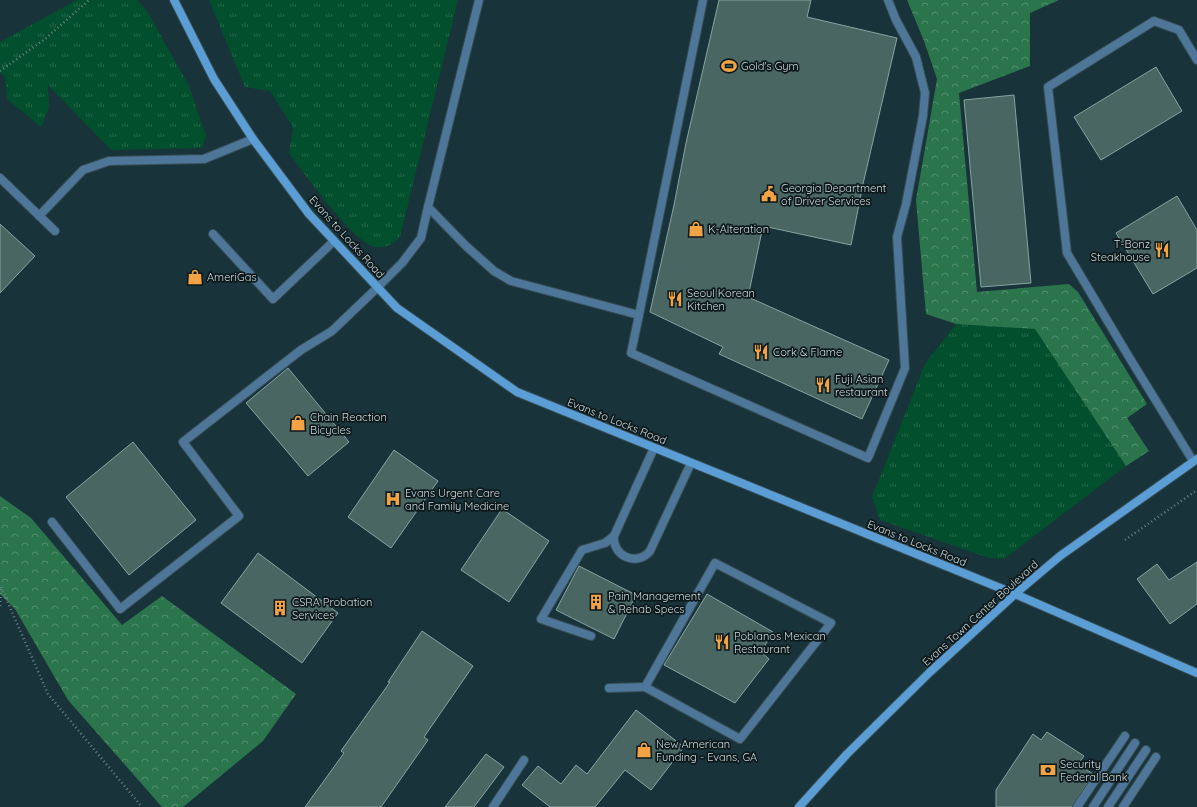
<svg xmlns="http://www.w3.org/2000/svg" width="1197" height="807" font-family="Quicksand,sans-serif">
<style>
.grass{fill:url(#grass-tufts)}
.forest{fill:url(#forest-crowns)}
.building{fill:#496663;stroke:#86a5a1}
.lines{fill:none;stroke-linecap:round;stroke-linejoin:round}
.lane-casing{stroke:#364e54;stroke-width:10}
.secondary-casing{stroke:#364e54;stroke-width:10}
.path{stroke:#6c8186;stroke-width:2.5;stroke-dasharray:1 3;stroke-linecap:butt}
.lane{stroke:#4e7699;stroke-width:8}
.secondary{stroke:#5b9dd5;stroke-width:8}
.labels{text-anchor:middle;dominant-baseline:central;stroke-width:3.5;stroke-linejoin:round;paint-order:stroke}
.poi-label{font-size:11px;fill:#ccdbdf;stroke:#0e191c;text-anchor:start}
.street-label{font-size:11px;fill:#ccdbdf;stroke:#0e191c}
</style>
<defs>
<pattern id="grass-tufts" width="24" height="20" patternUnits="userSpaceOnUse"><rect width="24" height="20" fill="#014f2c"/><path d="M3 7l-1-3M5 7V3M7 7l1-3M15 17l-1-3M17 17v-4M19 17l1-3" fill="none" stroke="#25684a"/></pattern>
<pattern id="forest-crowns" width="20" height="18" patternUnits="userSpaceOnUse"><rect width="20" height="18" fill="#2b754d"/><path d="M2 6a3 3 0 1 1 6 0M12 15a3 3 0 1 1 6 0" fill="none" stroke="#528e6f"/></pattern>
</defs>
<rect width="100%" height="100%" fill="#19333a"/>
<g class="grass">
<path d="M77,0H137L147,11L189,86L206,136L202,148L111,150L48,85L49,108L41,127L7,99L5,77L0,72V42Z"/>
<path d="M209,0H458L400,237C393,244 387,248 376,247C354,244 304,173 289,153L293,127L270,91L245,87Z"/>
<path d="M956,324L1035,328L1126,466L1004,559L989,558L880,520L872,497L925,364Z"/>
</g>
<g class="forest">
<path d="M907,0H1059L1030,13V66L959,93L977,292L1069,284L1078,292L1147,404L1127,418L1149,451L1126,466L1035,329L956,324L926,314L916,200L937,79L924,41Z"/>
<path d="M0,496L31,518L122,625L162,596L296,694L263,741L183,807H162L68,700L15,609L0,594Z"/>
</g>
<g class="building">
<path d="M719,0H811L807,17L897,38L863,184L851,245L763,226L748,297L889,360L862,419L719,354L723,347L650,312L674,205L686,143Z"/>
<path d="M1156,67L1182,111L1101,160L1074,117Z"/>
<path d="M1014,95L1031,283L981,287L964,100Z"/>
<path d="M1177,196L1197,230V268L1153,294L1116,233Z"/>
<path d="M0,224L35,256L0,293Z"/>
<path d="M288,368L349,442L308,476L246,403Z"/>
<path d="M133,442L196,520L129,575L66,497Z"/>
<path d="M394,450L438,481L391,548L348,517Z"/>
<path d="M502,509L549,541L509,602L461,570Z"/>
<path d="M258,553L338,613L302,663L221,603Z"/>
<path d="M1197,562V604L1170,624L1137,579L1157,564L1169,580Z"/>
<path d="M579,566L636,595L614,639L556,610Z"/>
<path d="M707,594L773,632L761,652L769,659L735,703L664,665Z"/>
<path d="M422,631L473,666L424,737L428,740L381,807H305L344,753L341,751L390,682H388Z"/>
<path d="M636,710L684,747L651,790L625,770L595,807H550L522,785L538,766L561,784L576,765L587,774Z"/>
<path d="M1047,732L1084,756L1078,764L1093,774L1072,807H996V790L1033,734L1041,740Z"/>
<path d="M486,754L504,767L474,807H445Z"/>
</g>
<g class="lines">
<defs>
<g id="lane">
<path d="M479,0L428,207L466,246L494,271L511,281L639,315L703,0"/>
<path d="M0,178L55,231"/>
<path d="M39,216L83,170L109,161L204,159L253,139"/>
<path d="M213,234L273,299L334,241"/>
<path d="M639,315L631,353L868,458L905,368L897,237L906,204L923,116L925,93L916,57L896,20L888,0"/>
<path d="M654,448L614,536C612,556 637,567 650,551L691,463"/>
<path d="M1193,461L1129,357L1067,253L1048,87L1154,21L1179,30L1197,60"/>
<path d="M52,522L120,609L239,516L183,442L301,350L332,331L378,287L402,263L421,238L428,207"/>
<path d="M715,563L831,623L740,739L645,687Z"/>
<path d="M591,636L541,619L582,550L605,543L614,536"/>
<path d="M609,688L645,687"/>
<path d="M493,807L524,760"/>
<path d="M1077,807L1125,736"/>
<path d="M1093,807L1135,743"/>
<path d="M1108,807L1146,750"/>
<path d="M1123,807L1156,757"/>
</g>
<g id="secondary">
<path d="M174,0L214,79L253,139L309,214L397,308L517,392L1015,594L1197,673"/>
<path d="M799,807L847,754L930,672L1015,594L1060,556L1197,459"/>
</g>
</defs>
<use href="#lane" class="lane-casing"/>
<use href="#secondary" class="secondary-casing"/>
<g class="path">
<path d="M0,71L45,39L89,0"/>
<path d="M1125,540L1197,490"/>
<path d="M1,587L48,694L142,807"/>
<path d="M0,606L1,588"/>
</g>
<use href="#lane" class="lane"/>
<use href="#secondary" class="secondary"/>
</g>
<defs>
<symbol id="stadium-bare" viewBox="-9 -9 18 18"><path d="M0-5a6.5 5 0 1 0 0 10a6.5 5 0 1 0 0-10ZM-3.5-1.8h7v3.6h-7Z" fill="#f4a344" stroke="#0e191c" stroke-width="2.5" paint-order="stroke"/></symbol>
<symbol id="civic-bare" viewBox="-9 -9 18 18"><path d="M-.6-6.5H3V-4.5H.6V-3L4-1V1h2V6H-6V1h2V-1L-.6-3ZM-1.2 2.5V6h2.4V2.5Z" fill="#f4a344" stroke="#0e191c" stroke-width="2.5" paint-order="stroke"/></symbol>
<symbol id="shop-bare" viewBox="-9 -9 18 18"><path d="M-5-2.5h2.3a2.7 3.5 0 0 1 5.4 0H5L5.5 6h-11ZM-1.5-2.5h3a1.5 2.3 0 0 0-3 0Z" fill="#f4a344" stroke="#0e191c" stroke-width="2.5" paint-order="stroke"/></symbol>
<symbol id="restaurant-bare" viewBox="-9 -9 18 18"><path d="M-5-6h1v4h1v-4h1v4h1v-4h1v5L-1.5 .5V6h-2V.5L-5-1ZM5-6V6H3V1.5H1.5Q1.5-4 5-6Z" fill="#f4a344" stroke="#0e191c" stroke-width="2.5" paint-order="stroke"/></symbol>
<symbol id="hospital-bare" viewBox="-9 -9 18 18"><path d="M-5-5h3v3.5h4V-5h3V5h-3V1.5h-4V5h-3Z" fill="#f4a344" stroke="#0e191c" stroke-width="2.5" paint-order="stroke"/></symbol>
<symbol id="building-bare" viewBox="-9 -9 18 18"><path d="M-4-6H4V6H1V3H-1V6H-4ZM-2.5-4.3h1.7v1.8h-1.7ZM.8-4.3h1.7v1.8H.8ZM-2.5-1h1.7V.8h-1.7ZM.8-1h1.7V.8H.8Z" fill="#f4a344" stroke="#0e191c" stroke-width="2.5" paint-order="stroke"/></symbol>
<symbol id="bank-bare" viewBox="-9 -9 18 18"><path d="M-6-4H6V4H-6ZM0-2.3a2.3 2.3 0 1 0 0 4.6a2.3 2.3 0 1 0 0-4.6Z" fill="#f4a344" stroke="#0e191c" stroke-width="2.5" paint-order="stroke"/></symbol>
</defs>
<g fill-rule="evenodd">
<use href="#stadium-bare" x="718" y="55" width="22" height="22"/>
<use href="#civic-bare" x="758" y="183" width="22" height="22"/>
<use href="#shop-bare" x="685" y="218" width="22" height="22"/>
<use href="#restaurant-bare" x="1151" y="239" width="22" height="22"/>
<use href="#shop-bare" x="184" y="266" width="22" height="22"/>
<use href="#restaurant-bare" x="664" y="288" width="22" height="22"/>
<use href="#restaurant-bare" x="750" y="341" width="22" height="22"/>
<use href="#restaurant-bare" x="812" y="374" width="22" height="22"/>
<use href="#shop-bare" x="287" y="412" width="22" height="22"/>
<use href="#hospital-bare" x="382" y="488" width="22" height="22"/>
<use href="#building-bare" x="585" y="591" width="22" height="22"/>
<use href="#building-bare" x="269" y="597" width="22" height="22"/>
<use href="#restaurant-bare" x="711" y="631" width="22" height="22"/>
<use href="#shop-bare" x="633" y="739" width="22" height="22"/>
<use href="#bank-bare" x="1037" y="759" width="22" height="22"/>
</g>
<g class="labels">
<g class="poi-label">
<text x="741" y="66">Gold's Gym</text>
<text x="781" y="188">Georgia Department<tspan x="781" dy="13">of Driver Services</tspan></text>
<text x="708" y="229">K-Alteration</text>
<text x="1150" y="244" text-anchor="end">T-Bonz<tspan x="1150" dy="13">Steakhouse</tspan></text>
<text x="207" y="277">AmeriGas</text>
<text x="687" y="293">Seoul Korean<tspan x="687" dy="13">Kitchen</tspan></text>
<text x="773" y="352">Cork &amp; Flame</text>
<text x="835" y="379">Fuji Asian<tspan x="835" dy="13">restaurant</tspan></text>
<text x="310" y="417">Chain Reaction<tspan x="310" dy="13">Bicycles</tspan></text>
<text x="405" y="493">Evans Urgent Care<tspan x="405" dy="13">and Family Medicine</tspan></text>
<text x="608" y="596">Pain Management<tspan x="608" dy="13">&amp; Rehab Specs</tspan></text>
<text x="292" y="602">CSRA Probation<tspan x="292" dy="13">Services</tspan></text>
<text x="734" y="636">Poblanos Mexican<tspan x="734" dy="13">Restaurant</tspan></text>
<text x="656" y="744">New American<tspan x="656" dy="13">Funding - Evans, GA</tspan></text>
<text x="1060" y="764">Security<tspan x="1060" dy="13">Federal Bank</tspan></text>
</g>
<g class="street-label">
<text transform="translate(347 237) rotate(48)">Evans to Locks Road</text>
<text transform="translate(617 421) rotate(22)">Evans to Locks Road</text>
<text transform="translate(917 543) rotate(22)">Evans to Locks Road</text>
<text transform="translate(980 613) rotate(-42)">Evans Town Center Boulevard</text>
</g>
</g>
</svg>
